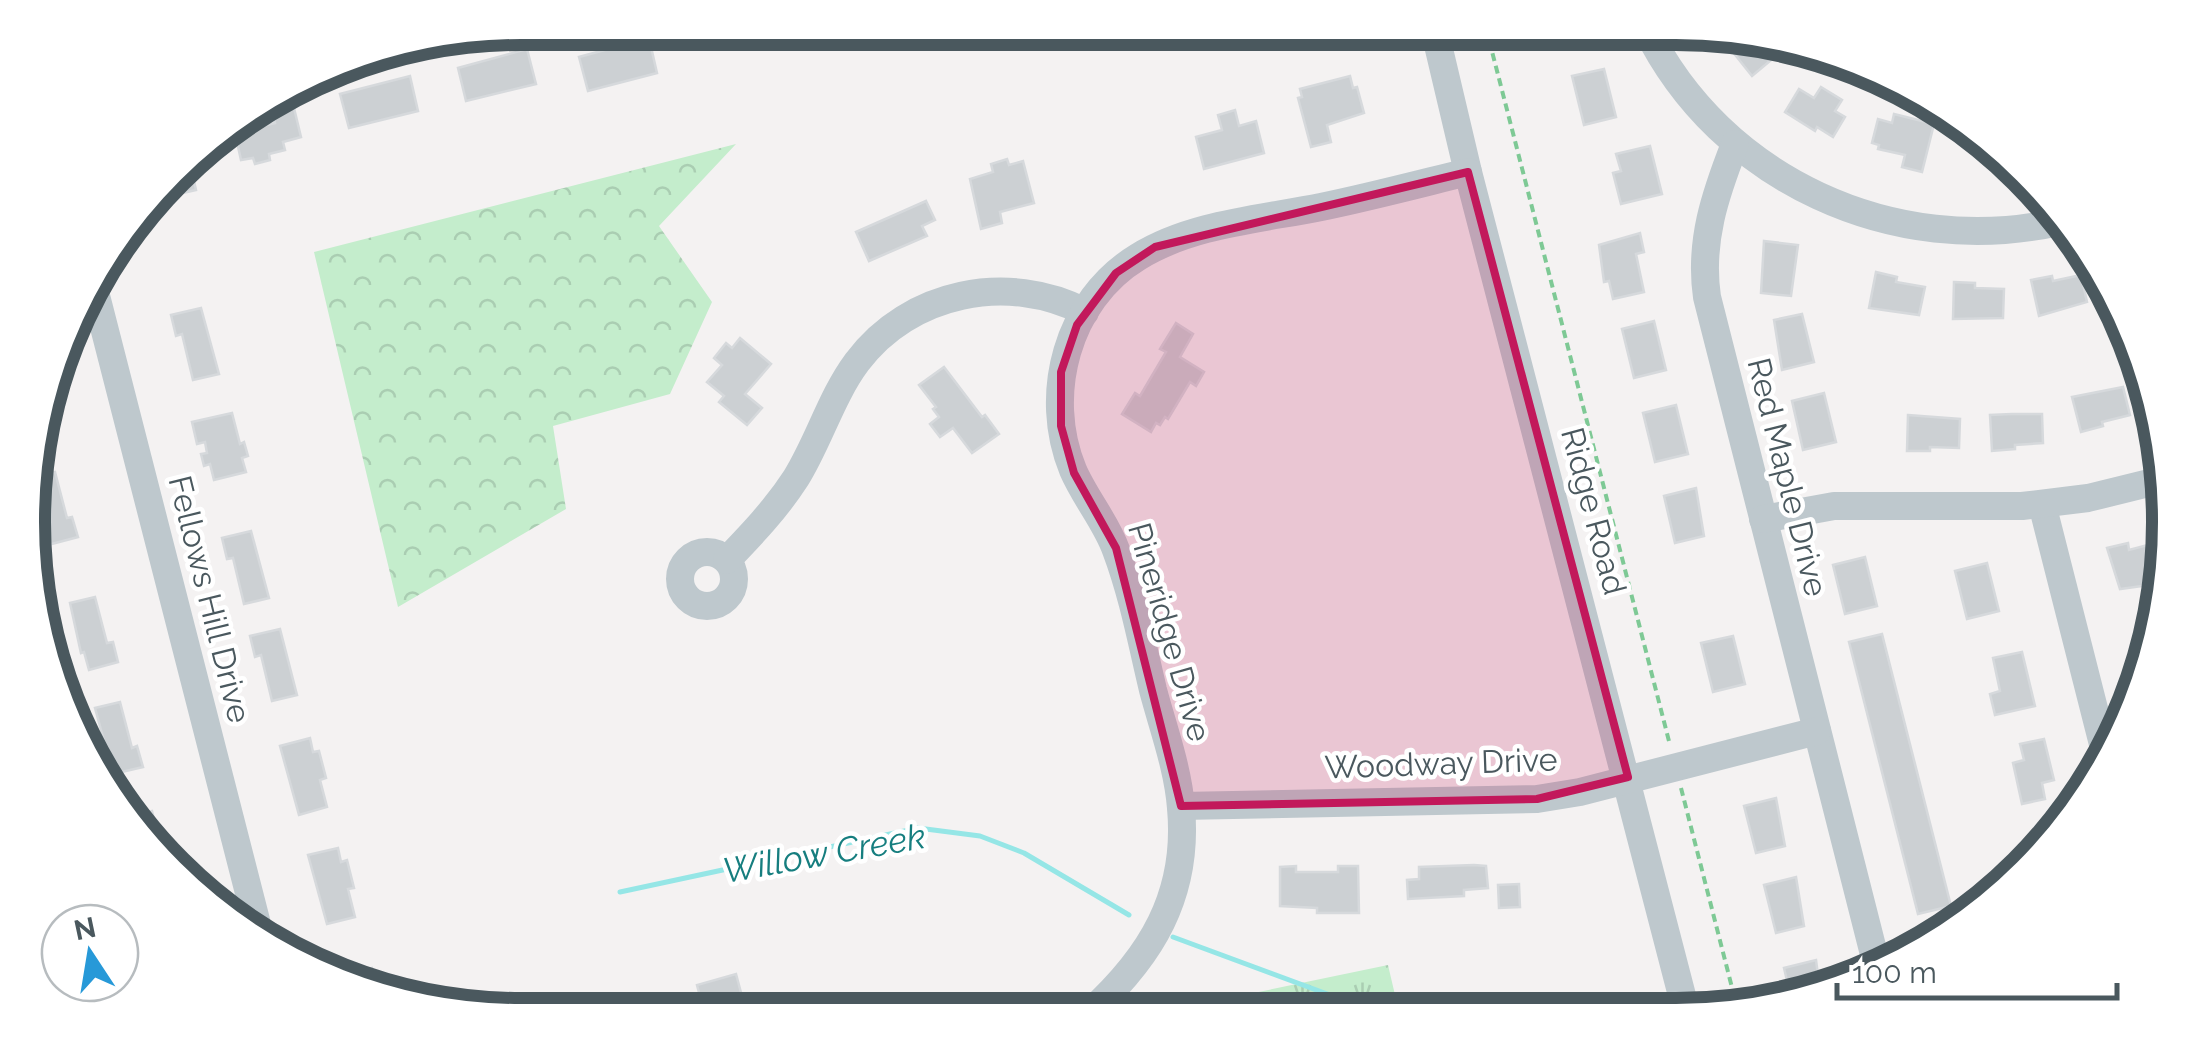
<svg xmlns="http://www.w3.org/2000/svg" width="2197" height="1043" font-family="Raleway,sans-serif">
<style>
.grass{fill:url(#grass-tufts)}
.forest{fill:url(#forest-crowns)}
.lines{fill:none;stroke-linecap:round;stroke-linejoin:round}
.stream{stroke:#95e6e6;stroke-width:5}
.building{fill:#ccd0d3;stroke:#d6d9dc;stroke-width:2.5}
.path{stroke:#7ec995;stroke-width:4;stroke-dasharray:8 5;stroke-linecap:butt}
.minor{stroke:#bec8cd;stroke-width:28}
.marked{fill:#c2185b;fill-opacity:0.2;stroke:#c2185b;stroke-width:8;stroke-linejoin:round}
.labels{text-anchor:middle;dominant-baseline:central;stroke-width:9;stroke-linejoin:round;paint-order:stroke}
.street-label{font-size:32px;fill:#4a585e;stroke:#fff}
.water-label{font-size:35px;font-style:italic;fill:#167e7f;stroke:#fff}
.rim{fill:none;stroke:#4a585e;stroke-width:12}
</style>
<defs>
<pattern id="grass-tufts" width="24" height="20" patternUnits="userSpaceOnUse" patternTransform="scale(2.5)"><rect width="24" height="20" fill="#c4edcc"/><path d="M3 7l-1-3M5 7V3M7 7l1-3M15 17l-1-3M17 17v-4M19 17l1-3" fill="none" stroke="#aacdb2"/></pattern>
<pattern id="forest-crowns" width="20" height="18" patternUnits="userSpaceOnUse" patternTransform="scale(2.5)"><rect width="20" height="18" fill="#c4edcc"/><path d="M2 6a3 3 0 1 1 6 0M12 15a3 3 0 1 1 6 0" fill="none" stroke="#aacdb2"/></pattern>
</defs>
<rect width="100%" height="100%" fill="#f4f2f2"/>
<path class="grass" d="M1388,965L1399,1012L1248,1013L1244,995Z"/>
<path class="forest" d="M736,144L659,226L712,302L670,394L553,426L566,509L398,607L314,252Z"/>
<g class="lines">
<g class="stream">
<path d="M620,892L918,828L980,836L1024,853L1129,915"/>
<path d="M1173,937L1376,1012"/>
</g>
</g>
<g class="building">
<path d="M1546,28H1599L1600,33L1550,45Z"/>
<path d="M1721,37L1770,46L1777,55L1752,76Z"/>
<path d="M649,38L657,73L588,91L579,57Z"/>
<path d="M527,49L536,84L466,101L458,68Z"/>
<path d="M1604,69L1616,117L1584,125L1572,76Z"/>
<path d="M410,76L418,111L349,128L340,94Z"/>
<path d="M1350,76L1353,88L1357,87L1364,113L1327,125L1331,142L1311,147L1298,98L1302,97L1300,89Z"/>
<path d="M1821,87L1842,100L1835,111L1845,117L1833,137L1817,127L1815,131L1785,112L1799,89L1814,98Z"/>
<path d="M294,108L301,137L283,142L285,150L269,154L270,160L255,164L253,158L241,160L235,133L275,123L273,113Z"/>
<path d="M1235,110L1239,126L1256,121L1264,153L1204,169L1196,137L1222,130L1218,115Z"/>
<path d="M1894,114L1934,124L1922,172L1902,167L1905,155L1878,149L1879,145L1872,143L1878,119L1892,123Z"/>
<path d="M1650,146L1662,194L1621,204L1613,173L1621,171L1616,154Z"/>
<path d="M1997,154L2025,173L2026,174L2000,177Z"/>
<path d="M1007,159L1009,165L1023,161L1034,203L1000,212L1002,223L981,229L970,179L993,172L991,164Z"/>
<path d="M190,163L196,190L156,199L169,185Z"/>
<path d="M926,201L935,220L922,226L927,236L869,261L856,232Z"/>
<path d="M1640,233L1644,252L1636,254L1644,292L1613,299L1609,281L1604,282L1599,245Z"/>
<path d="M1764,241L1798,245L1791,296L1761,293Z"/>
<path d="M1876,272L1897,277L1896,282L1925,287L1919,315L1869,308Z"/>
<path d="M2081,275L2087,302L2039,316L2031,280L2052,276L2053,281Z"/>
<path d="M1954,282L1975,283V288L2004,289L2003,318L1953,319Z"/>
<path d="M201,308L219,374L193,380L182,334L176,336L171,315Z"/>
<path d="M1802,314L1814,362L1782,370L1774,320Z"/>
<path d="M1654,321L1666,370L1634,378L1622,329Z"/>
<path d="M1176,323L1193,334L1180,357L1204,372L1196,386L1190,382L1168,419L1165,417L1160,425L1156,423L1151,432L1122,414L1135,393L1140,396L1166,352L1160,349Z"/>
<path d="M740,338L771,364L745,394L762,408L747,425L719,402L724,396L707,382L722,365L714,358L726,343L732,348Z"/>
<path d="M944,367L982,417L985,415L999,434L972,453L953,428L940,437L930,424L939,417L933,409L936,407L919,385Z"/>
<path d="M2123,387L2130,415L2102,422L2103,426L2081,432L2072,397Z"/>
<path d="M1824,393L1836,442L1803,450L1792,401Z"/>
<path d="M1676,405L1688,454L1655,462L1643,413Z"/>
<path d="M232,413L240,444L244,442L248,456L242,458L246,472L214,480L210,464L204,466L201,454L207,453L205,442L197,444L192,422Z"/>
<path d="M2012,414H2042L2043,443L2015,445V449L1992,451L1990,415Z"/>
<path d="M1908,415L1960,419L1959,448L1930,447V451H1907Z"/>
<path d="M55,472L67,518L72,517L78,537L48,545L34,502L35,477Z"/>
<path d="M1696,488L1704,536L1675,543L1664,496Z"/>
<path d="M251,531L269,598L244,604L233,558L227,559L222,538Z"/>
<path d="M2128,543L2129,550L2155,543L2156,548L2165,546L2157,584L2120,589L2107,548Z"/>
<path d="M1865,557L1877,606L1845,614L1833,565Z"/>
<path d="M1987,563L1999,611L1967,619L1955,571Z"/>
<path d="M95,597L107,643L113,642L118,662L89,670L84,652L81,653L70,603Z"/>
<path d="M280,629L297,695L272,701L261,655L255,657L250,636Z"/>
<path d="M1882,634L1951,906L1918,914L1849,642Z"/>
<path d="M1733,636L1745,684L1713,692L1701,643Z"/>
<path d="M2022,652L2035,706L1995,715L1990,694L2000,691L1993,658Z"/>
<path d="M120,702L132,748L137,746L143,767L113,774L95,708Z"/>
<path d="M310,738L313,752L319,751L326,778L320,780L327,807L299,815L280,746Z"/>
<path d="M2044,739L2054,780L2042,783L2045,799L2022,804L2013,763L2024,760L2020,744Z"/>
<path d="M1776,798L1785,846L1756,853L1744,806Z"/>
<path d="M152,811L164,858H163L133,816Z"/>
<path d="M338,848L341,862L347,860L354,888L348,889L355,917L327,924L308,855Z"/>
<path d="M1474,865L1486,866L1488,888L1464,890V896L1408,899L1407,880L1419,879V867Z"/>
<path d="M1296,866V872H1338V866H1358L1359,913H1317V908L1280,906V867Z"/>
<path d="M1796,877L1804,926L1776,933L1764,885Z"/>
<path d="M1519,884L1520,907L1499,908L1498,885Z"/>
<path d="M1816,960L1820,990L1791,998L1784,968Z"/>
<path d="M372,968L376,986L332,978Z"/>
<path d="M736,974L747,1015H705L697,985Z"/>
</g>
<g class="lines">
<g class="path">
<path d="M1486,28L1670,745"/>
<path d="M1681,788L1738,1011"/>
</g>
<g class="minor">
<path d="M1434,28L1468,172L1686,1011"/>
<path d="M1646,28C1720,180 1895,259 2058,222"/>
<path d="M1735,144C1715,195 1699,242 1707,297L1878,970"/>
<path d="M94,288L258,928"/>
<path d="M2042,504L2106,756"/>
<path d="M1763,519L1834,506H2022L2088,498L2161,480"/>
<circle cx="707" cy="579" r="27"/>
<path d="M727,560C752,534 776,509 796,478C819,441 831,397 857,362C909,292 1008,272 1085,312"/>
<path d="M1181,806L1537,799L1580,792L1817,731"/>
<path d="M1089,1013C1151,957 1189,895 1181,808C1178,768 1163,728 1153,690C1142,644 1133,595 1116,550C1106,522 1085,498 1073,470C1042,395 1067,300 1138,257C1191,224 1261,219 1321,207C1370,197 1419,184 1468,172"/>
</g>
</g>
<path class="marked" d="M1468,172L1628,777L1537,799L1181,806L1116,548L1074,473L1061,426V372L1077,325L1116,273L1155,247Z"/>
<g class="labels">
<g class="street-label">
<text transform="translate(1788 477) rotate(76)">Red Maple Drive</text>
<text transform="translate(1594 511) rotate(75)">Ridge Road</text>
<text transform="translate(210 599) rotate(76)">Fellows Hill Drive</text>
<text transform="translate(1170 632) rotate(74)">Pineridge Drive</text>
<text transform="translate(1441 763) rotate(-2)">Woodway Drive</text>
</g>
<g class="water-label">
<text transform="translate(824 853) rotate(-10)">Willow Creek</text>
</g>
</g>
<path d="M0 0H2197V1043H0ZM521 45H1676A476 476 0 0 1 2152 521V522A476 476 0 0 1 1676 998H521A476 476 0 0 1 45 522V521A476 476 0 0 1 521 45Z" fill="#fff" fill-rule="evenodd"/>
<path class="rim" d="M521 45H1676A476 476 0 0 1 2152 521V522A476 476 0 0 1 1676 998H521A476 476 0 0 1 45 522V521A476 476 0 0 1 521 45Z"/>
<g transform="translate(90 953) rotate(348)"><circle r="48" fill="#ffffff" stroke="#b7bcbf" stroke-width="2.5"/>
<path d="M0-8L18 38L0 25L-18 38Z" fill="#2799d8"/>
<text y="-15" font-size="28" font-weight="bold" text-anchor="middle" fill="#4a585e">N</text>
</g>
<path d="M1837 983v15h280v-15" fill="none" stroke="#4a585e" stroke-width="5"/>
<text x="1852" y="983" font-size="30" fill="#4a585e" stroke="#ffffff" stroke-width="8" paint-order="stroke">100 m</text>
</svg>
